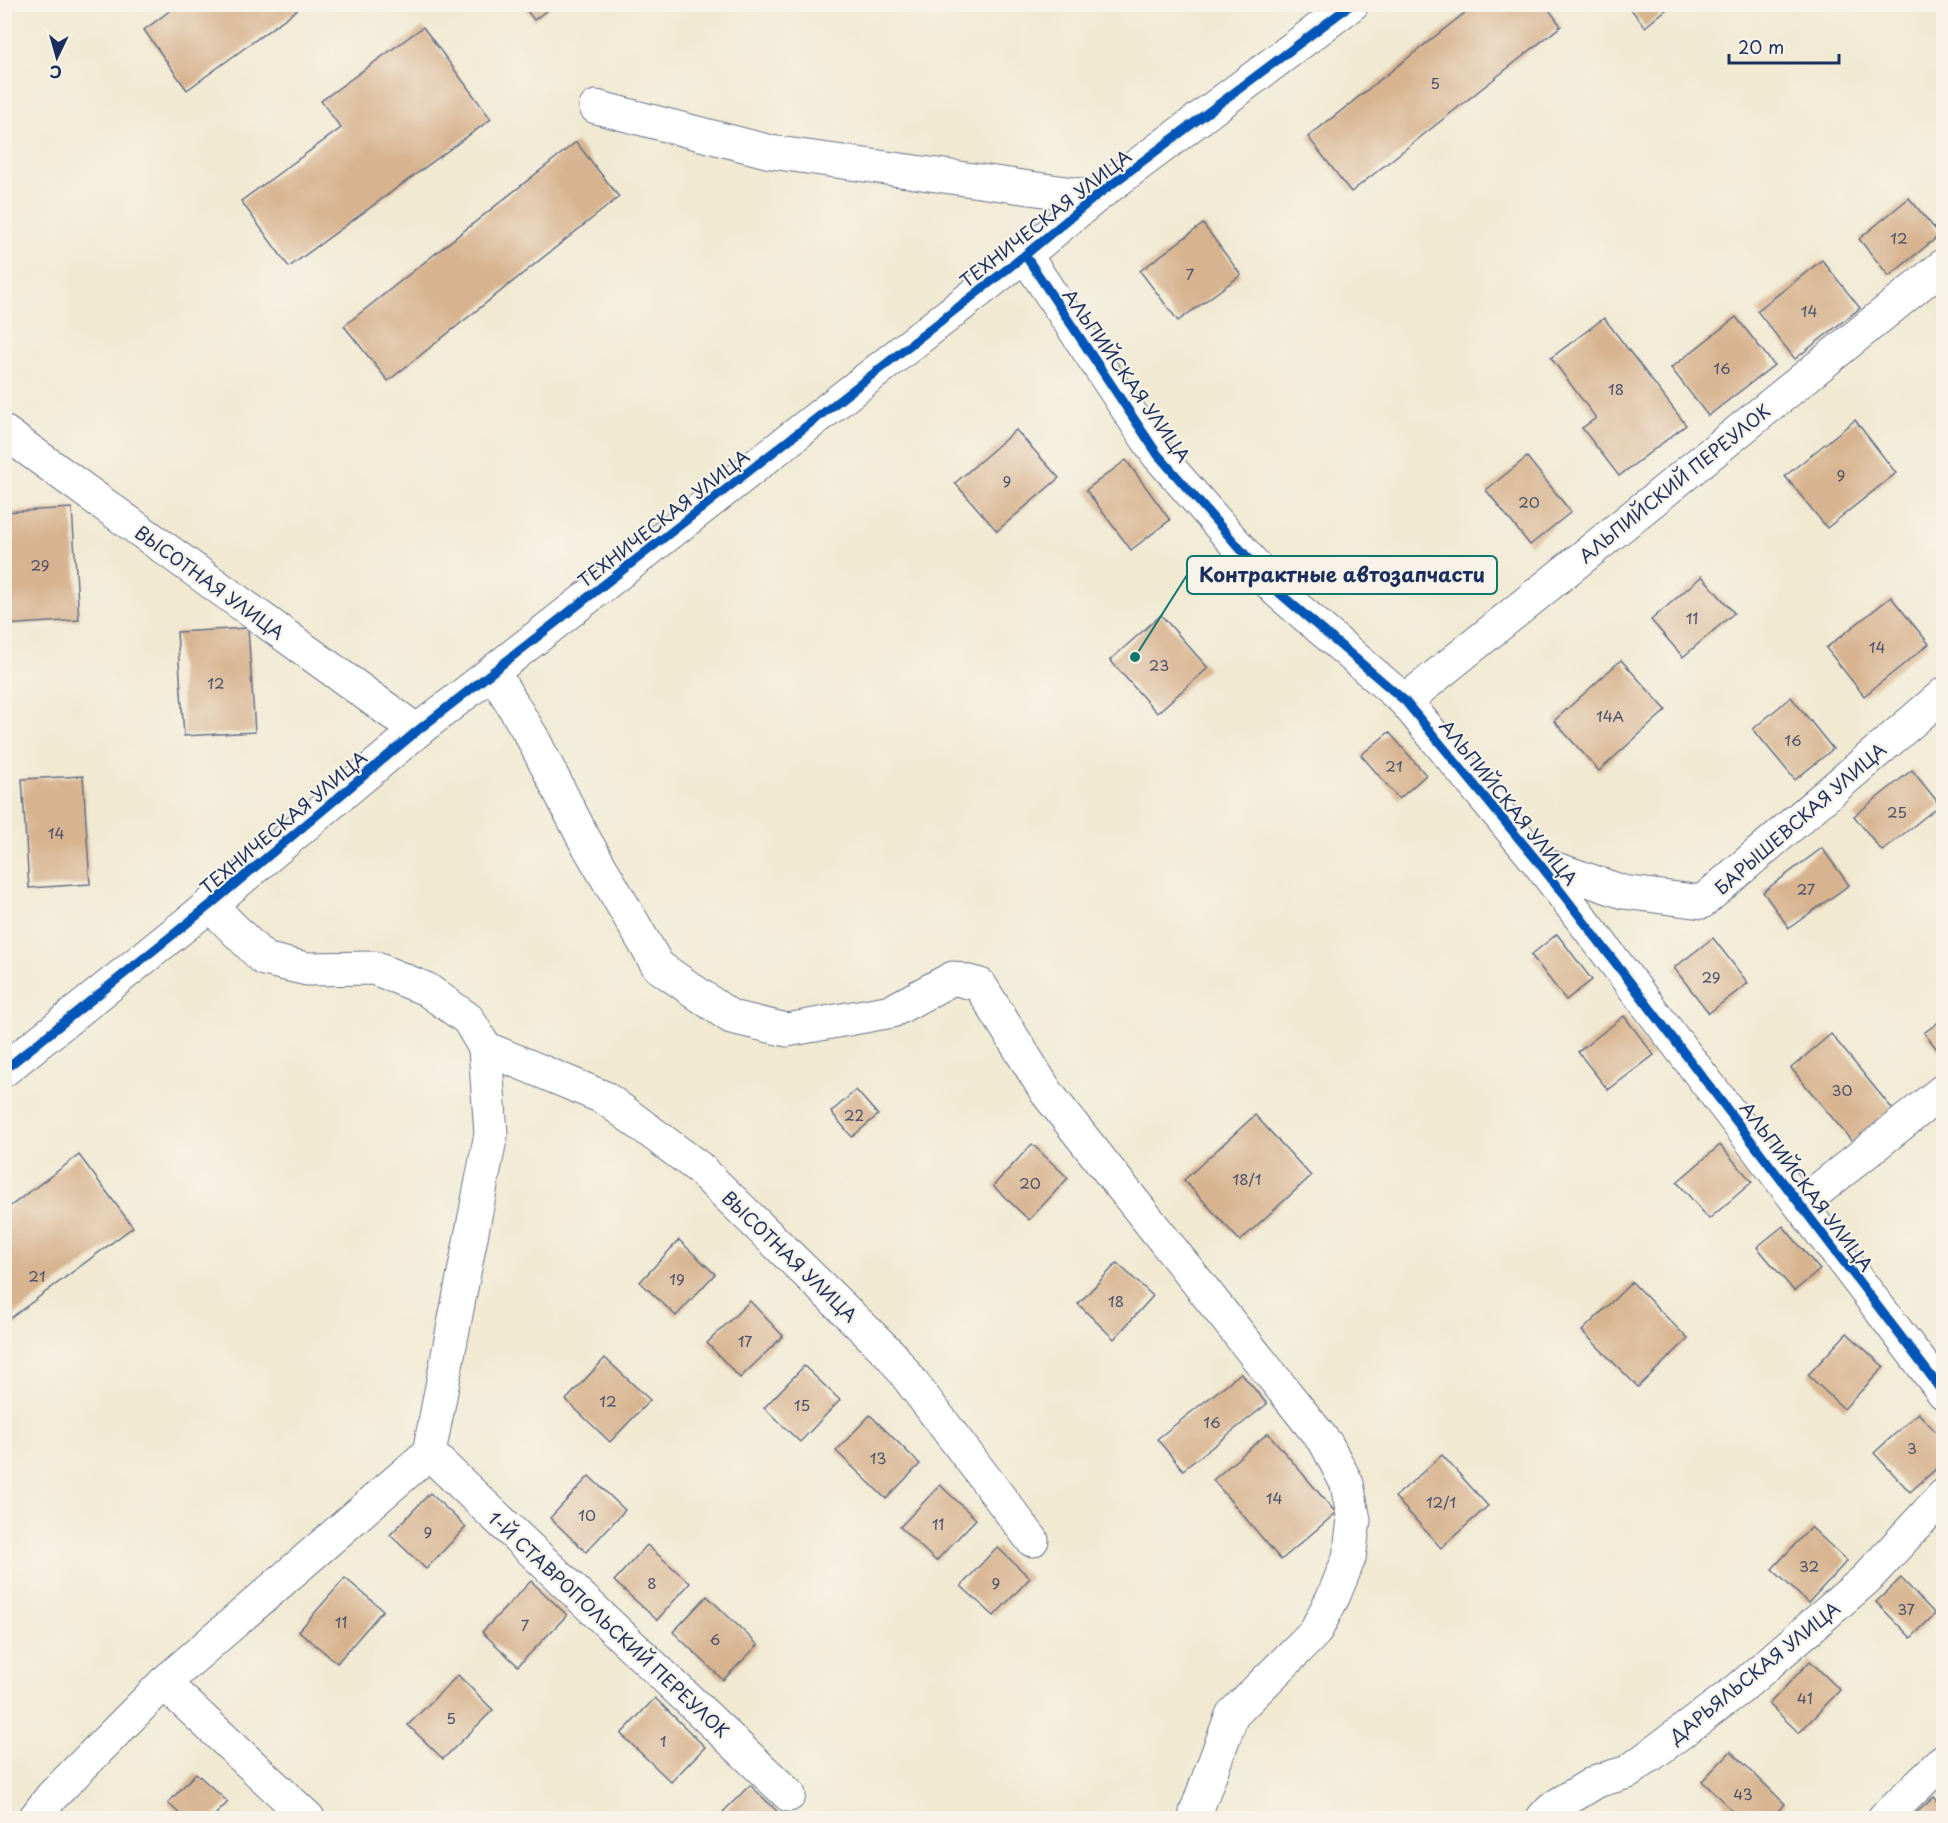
<svg xmlns="http://www.w3.org/2000/svg" width="1948" height="1823" font-family="'Playpen Sans',sans-serif">
<style>
.building{fill:#d7b38f}
.lines{fill:none;stroke-linecap:round;stroke-linejoin:round}
.minor-casing{stroke:#667087;stroke-width:35}
.minor{stroke:#fff;stroke-width:33}
.cycleway-casing{stroke:#f7f3e8;stroke-width:13}
.cycleway{stroke:#0057b8;stroke-width:9}
.labels{text-anchor:middle;dominant-baseline:central;stroke-width:4.5;stroke-linejoin:round;paint-order:stroke}
.number-label{font-size:15px;fill:#4a506a}
.street-label{font-size:18px;fill:#1b2f5e;stroke:#f7f3e8}
.leader{fill:none;stroke:#0f766e;stroke-width:2}
.callout-dot{fill:#0f766e;stroke:#f7f3e8;stroke-width:2}
.callout{fill:#f7f3e8;stroke:#0f766e;stroke-width:2}
.callout-label{font-size:20px;text-anchor:middle;font-weight:bold;fill:#1b2f5e}
</style>
<rect width="100%" height="100%" fill="#f7f3e8"/>
<filter id="ink" filterUnits="userSpaceOnUse"><feTurbulence type="fractalNoise" baseFrequency=".0167" numOctaves="2"/><feDisplacementMap in="SourceGraphic" scale="12" xChannelSelector="R" yChannelSelector="G"/><feConvolveMatrix kernelMatrix="1 2 1 2 8 2 1 2 1" color-interpolation-filters="sRGB"/></filter>
<filter id="wash" filterUnits="userSpaceOnUse"><feTurbulence type="fractalNoise" baseFrequency=".008" numOctaves="4" result="noise"/><feDisplacementMap in="SourceGraphic" scale="24" xChannelSelector="R" yChannelSelector="G"/><feGaussianBlur stdDeviation="1.35" result="paint"/><feColorMatrix in="noise" values="0 0 0 0 0 0 0 0 0 0 0 0 0 0 0 0 0 1.4 0 .05"/><feComposite in="paint" operator="in"/></filter>
<g filter="url(#wash)">
<rect width="100%" height="100%" fill="#f1e9d2"/>
<g id="blocks">
<g class="building">
<path d="M179,4H305L187,90L144,30Z"/>
<path d="M522,4H555L534,20Z"/>
<path d="M1476,4H1545L1561,26L1351,192L1308,137Z"/>
<path d="M1627,4H1673L1645,27Z"/>
<path d="M423,27L491,119L289,267L241,201L341,128L321,101Z"/>
<path d="M576,142L619,197L388,381L344,326Z"/>
<path d="M1909,198L1940,235L1889,276L1859,239Z"/>
<path d="M1203,224L1241,275L1178,321L1140,271Z"/>
<path d="M1822,260L1860,308L1795,359L1757,311Z"/>
<path d="M1736,317L1774,365L1708,416L1671,368Z"/>
<path d="M1604,318L1686,425L1619,476L1582,428L1596,418L1551,358Z"/>
<path d="M1855,420L1896,473L1827,528L1785,476Z"/>
<path d="M1016,430L1059,478L997,531L955,483Z"/>
<path d="M1527,457L1571,512L1530,545L1486,490Z"/>
<path d="M1126,460L1170,520L1131,550L1086,490Z"/>
<path d="M72,508L79,620L5,625L4,512Z"/>
<path d="M1702,576L1734,613L1683,657L1651,620Z"/>
<path d="M1891,597L1929,644L1864,696L1826,648Z"/>
<path d="M1161,615L1208,668L1157,713L1110,660Z"/>
<path d="M248,628L255,732L184,736L177,632Z"/>
<path d="M1621,660L1666,710L1599,771L1554,721Z"/>
<path d="M1791,697L1833,749L1795,780L1753,729Z"/>
<path d="M1389,732L1426,775L1399,799L1361,755Z"/>
<path d="M1912,770L1940,805L1882,851L1854,816Z"/>
<path d="M83,776L90,884L29,888L22,779Z"/>
<path d="M1822,848L1849,885L1789,928L1763,892Z"/>
<path d="M1557,934L1592,980L1566,1000L1531,955Z"/>
<path d="M1713,938L1748,983L1709,1013L1674,968Z"/>
<path d="M1624,1016L1654,1055L1608,1090L1578,1052Z"/>
<path d="M1944,1018V1058L1924,1033Z"/>
<path d="M1831,1034L1894,1111L1854,1144L1791,1068Z"/>
<path d="M856,1090L878,1115L852,1137L831,1112Z"/>
<path d="M1255,1115L1311,1176L1240,1241L1184,1180Z"/>
<path d="M1032,1144L1068,1178L1029,1220L993,1186Z"/>
<path d="M1720,1145L1752,1182L1709,1219L1677,1182Z"/>
<path d="M79,1155L133,1227L4,1323V1211Z"/>
<path d="M1783,1226L1820,1270L1794,1291L1757,1247Z"/>
<path d="M679,1240L715,1274L676,1316L640,1282Z"/>
<path d="M1117,1263L1153,1296L1114,1339L1078,1304Z"/>
<path d="M1632,1282L1688,1339L1638,1387L1582,1331Z"/>
<path d="M750,1301L783,1336L740,1378L707,1343Z"/>
<path d="M1847,1333L1884,1367L1844,1409L1808,1375Z"/>
<path d="M605,1358L650,1400L610,1442L566,1400Z"/>
<path d="M804,1366L840,1400L800,1442L764,1408Z"/>
<path d="M1241,1373L1267,1404L1183,1470L1157,1439Z"/>
<path d="M1918,1413L1944,1440V1462L1910,1492L1874,1453Z"/>
<path d="M870,1415L920,1464L886,1499L836,1451Z"/>
<path d="M1268,1433L1336,1513L1281,1560L1213,1480Z"/>
<path d="M1442,1455L1488,1506L1441,1548L1395,1497Z"/>
<path d="M589,1476L625,1510L586,1552L550,1518Z"/>
<path d="M940,1485L976,1519L936,1561L900,1527Z"/>
<path d="M430,1493L466,1527L426,1569L390,1535Z"/>
<path d="M1811,1527L1847,1561L1808,1603L1772,1569Z"/>
<path d="M647,1545L690,1583L657,1620L614,1581Z"/>
<path d="M997,1547L1030,1578L994,1616L961,1586Z"/>
<path d="M345,1578L383,1610L337,1663L299,1631Z"/>
<path d="M1901,1578L1935,1614L1911,1638L1876,1602Z"/>
<path d="M531,1581L567,1615L518,1666L482,1632Z"/>
<path d="M707,1596L758,1645L723,1680L673,1632Z"/>
<path d="M1810,1661L1840,1690L1799,1733L1769,1704Z"/>
<path d="M458,1675L493,1710L443,1759L408,1725Z"/>
<path d="M655,1698L705,1747L671,1782L621,1734Z"/>
<path d="M1731,1751L1785,1804L1771,1818H1740L1702,1781Z"/>
<path d="M196,1773L228,1802L212,1818H184L168,1803Z"/>
<path d="M750,1785L784,1818H717Z"/>
<path d="M1934,1797L1944,1808V1818H1911Z"/>
</g>
</g>
</g>
<g filter="url(#ink)">
<use href="#blocks" fill-opacity="0" stroke="#667087" stroke-width="1.5"/>
<g class="lines">
<defs>
<g id="minor">
<path d="M596,107L771,152L1095,197"/>
<path d="M1025,255L1158,455L1277,591L1405,701L1539,863L1944,1393"/>
<path d="M4,432L417,731"/>
<path d="M493,672L532,737L583,837L658,966L731,1017L787,1030L892,1011L953,978L980,985L1047,1093L1327,1445L1347,1484L1354,1520L1349,1558L1334,1595L1315,1632L1232,1715L1196,1812"/>
<path d="M1405,701L1944,265"/>
<path d="M1539,863L1623,892L1702,902L1944,694"/>
<path d="M485,1048L605,1098L698,1167L891,1355L1032,1540"/>
<path d="M4,1070L210,905L417,731L1025,255L1095,197L1352,4"/>
<path d="M1801,1204L1944,1090"/>
<path d="M429,1453L789,1795"/>
<path d="M164,1683L308,1818"/>
<path d="M35,1818L52,1796L164,1683L429,1453L491,1134L485,1048L468,1019L426,989L374,968L307,969L264,959L210,905"/>
<path d="M1543,1818L1551,1809L1597,1781L1628,1772L1739,1689L1866,1579L1944,1495"/>
<path d="M1884,1818L1944,1760"/>
</g>
</defs>
<use href="#minor" class="minor-casing"/>
<use href="#minor" class="minor"/>
<defs>
<g id="cycleway">
<path d="M1025,255L1158,455L1277,591L1405,701L1539,863L1944,1393"/>
<path d="M4,1070L210,905L417,731L1025,255L1095,197L1352,4"/>
</g>
</defs>
<use href="#cycleway" class="cycleway-casing"/>
<use href="#cycleway" class="cycleway"/>
</g>
</g>
<g class="labels">
<g class="number-label">
<text x="1435" y="82">5</text>
<text x="1899" y="237">12</text>
<text x="1190" y="273">7</text>
<text x="1809" y="310">14</text>
<text x="1722" y="367">16</text>
<text x="1616" y="388">18</text>
<text x="1841" y="474">9</text>
<text x="1007" y="480">9</text>
<text x="1529" y="501">20</text>
<text x="40" y="564">29</text>
<text x="1692" y="617">11</text>
<text x="1877" y="646">14</text>
<text x="1159" y="664">23</text>
<text x="216" y="682">12</text>
<text x="1610" y="715">14А</text>
<text x="1793" y="739">16</text>
<text x="1394" y="765">21</text>
<text x="1897" y="811">25</text>
<text x="56" y="832">14</text>
<text x="1806" y="888">27</text>
<text x="1711" y="976">29</text>
<text x="1842" y="1089">30</text>
<text x="854" y="1114">22</text>
<text x="1247" y="1178">18/1</text>
<text x="1030" y="1182">20</text>
<text x="37" y="1275">21</text>
<text x="677" y="1278">19</text>
<text x="1116" y="1300">18</text>
<text x="745" y="1340">17</text>
<text x="608" y="1400">12</text>
<text x="802" y="1404">15</text>
<text x="1212" y="1421">16</text>
<text x="1912" y="1447">3</text>
<text x="878" y="1457">13</text>
<text x="1274" y="1497">14</text>
<text x="1441" y="1501">12/1</text>
<text x="587" y="1514">10</text>
<text x="938" y="1523">11</text>
<text x="428" y="1531">9</text>
<text x="1809" y="1565">32</text>
<text x="652" y="1582">8</text>
<text x="996" y="1582">9</text>
<text x="1906" y="1608">37</text>
<text x="341" y="1621">11</text>
<text x="525" y="1624">7</text>
<text x="715" y="1638">6</text>
<text x="1805" y="1697">41</text>
<text x="451" y="1717">5</text>
<text x="663" y="1740">1</text>
<text x="1743" y="1793">43</text>
</g>
<g class="street-label">
<text transform="translate(1045 218) rotate(-38)">ТЕХНИЧЕСКАЯ УЛИЦА</text>
<text transform="translate(1127 375) rotate(55)">АЛЬПИЙСКАЯ УЛИЦА</text>
<text transform="translate(1674 483) rotate(-39)">АЛЬПИЙСКИЙ ПЕРЕУЛОК</text>
<text transform="translate(663 518) rotate(-38)">ТЕХНИЧЕСКАЯ УЛИЦА</text>
<text transform="translate(210 582) rotate(36)">ВЫСОТНАЯ УЛИЦА</text>
<text transform="translate(1509 802) rotate(51)">АЛЬПИЙСКАЯ УЛИЦА</text>
<text transform="translate(1800 818) rotate(-41)">БАРЫШЕВСКАЯ УЛИЦА</text>
<text transform="translate(283 822) rotate(-40)">ТЕХНИЧЕСКАЯ УЛИЦА</text>
<text transform="translate(1807 1186) rotate(53)">АЛЬПИЙСКАЯ УЛИЦА</text>
<text transform="translate(790 1256) rotate(44)">ВЫСОТНАЯ УЛИЦА</text>
<text transform="translate(609 1624) rotate(43)">1-Й СТАВРОПОЛЬСКИЙ ПЕРЕУЛОК</text>
<text transform="translate(1754 1672) rotate(-39)">ДАРЬЯЛЬСКАЯ УЛИЦА</text>
</g>
</g>
<path class="leader" d="M1135 657L1187 575"/>
<circle class="callout-dot" cx="1135" cy="657" r="6"/>
<rect class="callout" x="1187" y="556" width="310" height="38" rx="6"/>
<g class="callout-label">
<text x="1342" y="582">Контрактные автозапчасти</text>
</g>
<rect width="1948" height="1823" fill="none" stroke="#f7f3e8" stroke-width="24"/>
<g transform="translate(57 57) rotate(185)" stroke="#f7f3e8" stroke-width="4.5" paint-order="stroke">
<path d="M0-4.5L10 22L0 15L-10 22Z" fill="#1b2f5e"/>
<text y="-9" font-size="16" font-weight="bold" text-anchor="middle" fill="#1b2f5e">С</text>
</g>
<path d="M1729 54v9h110v-9" fill="none" stroke="#1b2f5e" stroke-width="3"/>
<text x="1738" y="54" font-size="18" fill="#1b2f5e" stroke="#f7f3e8" stroke-width="4.5" paint-order="stroke">20 m</text>
</svg>
